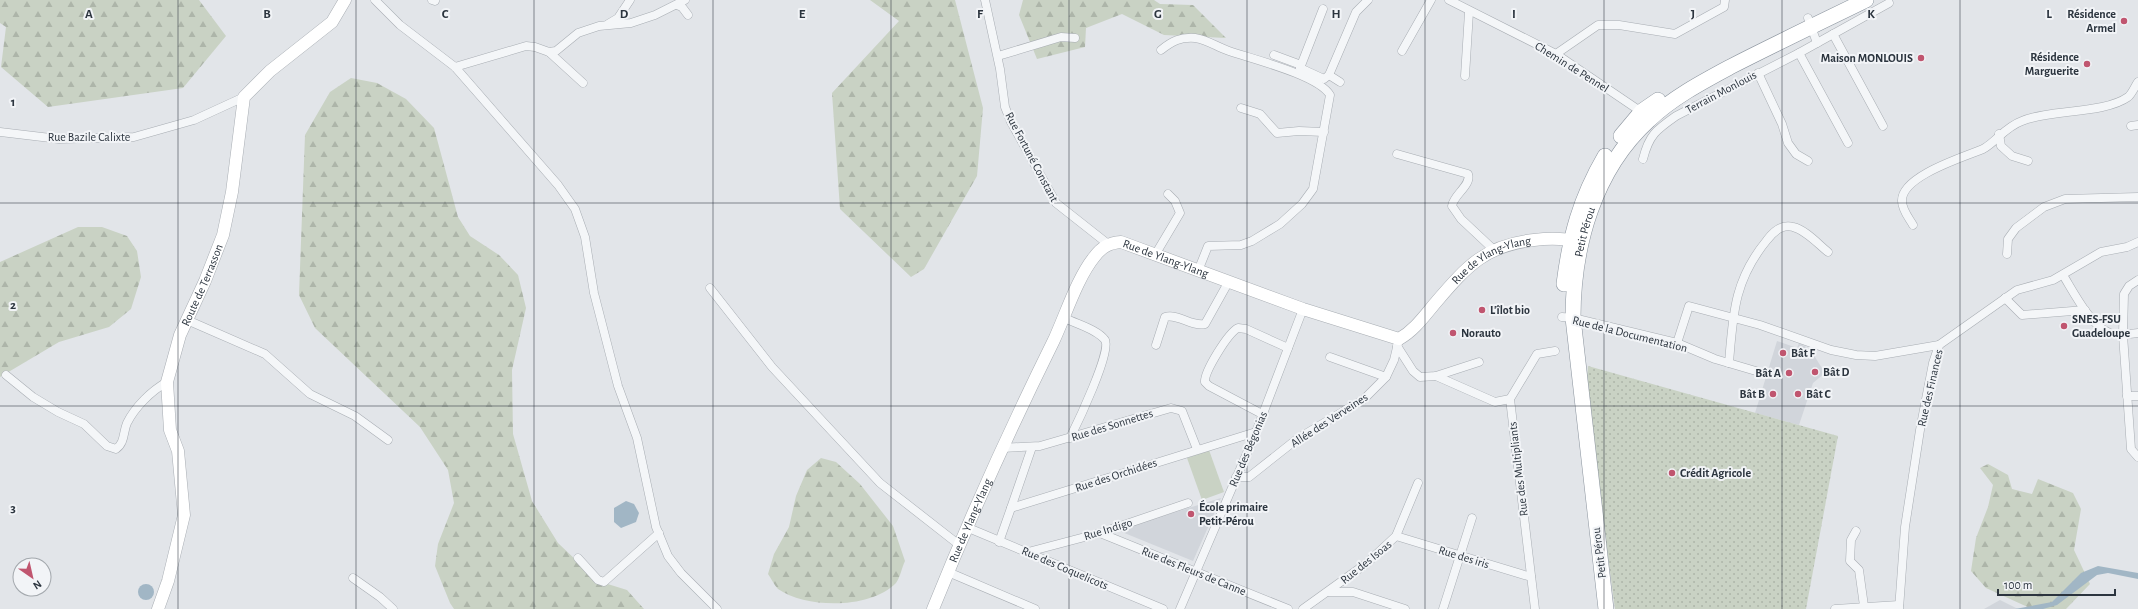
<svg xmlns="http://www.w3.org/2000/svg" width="2138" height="609" font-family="'Alegreya Sans',sans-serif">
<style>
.built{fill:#d1d5db}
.grass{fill:url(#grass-dots)}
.forest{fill:url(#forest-firs)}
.garden{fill:#c9d2c4}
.water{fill:#a1b6c5}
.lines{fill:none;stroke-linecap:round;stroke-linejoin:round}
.street-casing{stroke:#a8adb3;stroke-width:9}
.secondary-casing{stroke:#a8adb3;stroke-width:13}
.highway-casing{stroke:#8b949e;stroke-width:16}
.street{stroke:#f4f6f8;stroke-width:8}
.secondary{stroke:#fff;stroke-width:12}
.highway{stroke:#fff;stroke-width:15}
.grid{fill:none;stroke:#2c353f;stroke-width:1;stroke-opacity:0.55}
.poi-dot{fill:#c0556f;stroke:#f2f4f7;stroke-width:1.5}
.labels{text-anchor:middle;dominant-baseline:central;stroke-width:4;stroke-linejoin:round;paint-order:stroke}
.poi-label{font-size:12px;font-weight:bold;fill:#2c353f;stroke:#f2f4f7;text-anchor:start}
.street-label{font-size:12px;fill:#2c353f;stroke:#f2f4f7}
.grid-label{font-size:13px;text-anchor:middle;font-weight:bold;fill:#2c353f;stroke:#f2f4f7;stroke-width:4;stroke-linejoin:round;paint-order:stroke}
</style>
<defs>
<pattern id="grass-dots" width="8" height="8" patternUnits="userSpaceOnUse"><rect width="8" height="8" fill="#c9d2c4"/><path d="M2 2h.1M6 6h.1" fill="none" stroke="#adb5a9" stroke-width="1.8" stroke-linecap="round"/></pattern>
<pattern id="forest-firs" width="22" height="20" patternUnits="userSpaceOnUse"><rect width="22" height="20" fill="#c9d2c4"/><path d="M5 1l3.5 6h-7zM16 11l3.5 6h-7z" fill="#adb5a9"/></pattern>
</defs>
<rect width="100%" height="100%" fill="#e2e5e9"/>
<g class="built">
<path d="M1777,341L1797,348L1799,343L1810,349L1825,373L1813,383L1799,425L1755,413Z"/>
<path d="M1221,498L1193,561L1117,530Z"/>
<path d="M2000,600L2018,609H1984Z"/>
</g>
<path class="grass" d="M1588,366L1838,436L1806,609H1615L1586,392Z"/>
<g class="forest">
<path d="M0,0H199L226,36L183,88L48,107L1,67L6,27L0,23Z"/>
<path d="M870,0H955L983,108L977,176L924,269L911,277L840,209L832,93L899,21Z"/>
<path d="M1023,0H1154L1160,4L1193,5L1226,38L1164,35L1122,14L1086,28L1085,47L1037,59L1019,15Z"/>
<path d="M351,78L377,83L406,99L434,128L458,217L470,236L499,255L518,275L526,308L512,370L513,434L532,501L558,543L598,581L627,590L644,609H454L450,603L435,566L438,544L454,503L448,470L420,427L315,328L299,295L305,135L330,92Z"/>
<path d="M78,227H102L127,236L137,251L141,277L131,309L109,327L59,342L0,377V262Z"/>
<path d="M821,458L836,462L860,484L893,526L905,561C902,567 900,578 896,583C871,609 807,609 778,589C774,585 771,578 768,574L774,554L789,527L796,496L807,470Z"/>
<path d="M1988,464L2008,475L2012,489L2032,494L2038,479L2073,493L2081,509L2074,550L2090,584L2066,609H2032L1986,588L1971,571L1976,538L1988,507L1993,485L1980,468Z"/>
</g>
<path class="garden" d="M1209,450L1224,492L1202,500L1187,458Z"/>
<g class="water">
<path d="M626,501L634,504L639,513L636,522L621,528L614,522V508Z"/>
<path d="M2098,566L2138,573V579L2108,573L2097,575L2057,605L2043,609H2015L2052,602L2081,573Z"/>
<circle cx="146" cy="592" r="8"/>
</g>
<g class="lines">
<defs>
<g id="street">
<path d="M375,0L400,25L455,67L558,185L575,209L585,237L594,293L618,386L637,438L656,527L668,556L681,573L717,609"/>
<path d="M432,0L435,1"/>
<path d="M985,0L1000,69L1005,107L1011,122L1056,203L1108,244"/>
<path d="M1449,0L1556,54L1643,113"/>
<path d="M677,5L682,7L688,15"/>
<path d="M1323,9L1300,68L1324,79L1329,75L1356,12L1368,0"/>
<path d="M1808,18L1817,43"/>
<path d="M608,24L618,18L630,0"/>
<path d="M1833,34L1883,126"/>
<path d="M1161,50C1172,41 1180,37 1195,38C1208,40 1217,47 1229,51C1252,59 1318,75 1330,95L1313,189L1302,204L1280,224L1252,241L1241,245L1208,246L1198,271"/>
<path d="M1402,51L1431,0"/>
<path d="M549,52L583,83"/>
<path d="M1799,53L1848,143"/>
<path d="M1556,54L1598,25H1619L1675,34L1724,7L1725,0"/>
<path d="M1274,55L1301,65"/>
<path d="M998,56L1061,37L1075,38"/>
<path d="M455,67L526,46L535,47L549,52L556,51L578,33L599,26L631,23L655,15L685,0"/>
<path d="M1758,73L1782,124L1788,143L1796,154L1808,161"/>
<path d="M1329,75L1340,82"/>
<path d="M1465,76L1469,12"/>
<path d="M1241,108L1260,114L1277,133L1299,131L1324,132"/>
<path d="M2131,126L2138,125"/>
<path d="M0,132L59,139L134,137L194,120L244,97"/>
<path d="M1999,134L2001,146L2012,156L2028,161"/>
<path d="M1397,154L1468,174C1472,185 1453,195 1452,206L1461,219L1493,249"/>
<path d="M1643,159C1649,135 1656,130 1676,116L1799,53L1889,3"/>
<path d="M1913,225C1909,218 1902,210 1902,201C1901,176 1964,157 1983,149C1996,142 2005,127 2022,121C2051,109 2104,114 2128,97C2132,94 2135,86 2138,82"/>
<path d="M2007,254L2008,239L2016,228L2044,207L2065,199L2138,197"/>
<path d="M1155,255L1180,213L1175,201L1168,194"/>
<path d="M2063,275C2073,291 2091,327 2110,333C2119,336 2129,334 2138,333"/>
<path d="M2138,280L2129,286L2124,294L2123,335L2131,449L2138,457"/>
<path d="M710,288L772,367L880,483L958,544"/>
<path d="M2005,298L2022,315L2085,310"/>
<path d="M1562,317L1573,318L1677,343L1715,359L1766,374"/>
<path d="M1065,318C1076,324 1097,329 1105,340C1112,351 1077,424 1070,438"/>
<path d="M187,320L265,354L310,394L355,416L388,440"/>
<path d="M1677,343L1689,306L1760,325L1831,350L1856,355L1875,356L1939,345"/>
<path d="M1156,345L1165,317C1178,313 1191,327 1205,324L1229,281"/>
<path d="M1397,346L1413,371L1420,377L1436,376L1479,362"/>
<path d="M1330,357L1386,377"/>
<path d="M1729,363C1733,314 1734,280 1767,240C1773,232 1782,224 1793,227C1806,230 1818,244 1828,252"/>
<path d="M6,375L33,397L58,412L84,424L107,446L116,449C125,443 123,432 127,423C135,407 151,391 167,382"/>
<path d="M1436,376L1495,402L1510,399"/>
<path d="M2127,396H2138"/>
<path d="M1262,414L1209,386L1205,382C1204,372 1228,333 1238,328L1246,329L1288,348"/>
<path d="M1001,448L1040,446L1171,408L1182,411L1197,449"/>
<path d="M1236,477H1249L1297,439L1364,399L1386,377L1394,360L1399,339"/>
<path d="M1011,508L1032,447"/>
<path d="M966,527L1163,609"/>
<path d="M1856,531L1851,540L1850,561L1859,570L1864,606"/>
<path d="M1100,533L1288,609"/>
<path d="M1396,536L1531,577"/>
<path d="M999,542L1011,508L1256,432"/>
<path d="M1028,552L1100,533L1188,503"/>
<path d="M578,558L598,580L604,582L659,533"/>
<path d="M948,572L1035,609"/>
<path d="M353,578L380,597L393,609"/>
<path d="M1329,592H1353L1405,609"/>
<path d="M1180,609L1256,432L1303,309"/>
<path d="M1303,609L1367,563L1396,536L1418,483"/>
<path d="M1443,609L1472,518"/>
<path d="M1535,609L1510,399L1537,354L1555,351"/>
<path d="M1835,609L1899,605"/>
<path d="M1899,609L1905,527L1920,430L1933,363L1939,345L2017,290L2053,280L2101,252L2127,247L2138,242"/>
</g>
<g id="secondary">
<path id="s1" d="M158,609L168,581L184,515L178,451L170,430L167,382L180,335L205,281L223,235L232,192L244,97L270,71L332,22L345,0"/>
<path id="s2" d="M933,609C970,517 1010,429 1054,340C1066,314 1077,278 1095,256C1102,247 1109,243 1121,242L1303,309L1399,339C1415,330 1425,315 1437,301C1467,266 1486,245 1534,240C1550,238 1564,238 1579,242"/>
</g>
<g id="highway">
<path d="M1621,136L1642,111L1658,100"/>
<path d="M1564,284C1570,236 1580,199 1605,156"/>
<path id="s3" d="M1606,609L1573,318C1573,246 1594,170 1649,120C1672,98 1702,82 1730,67C1775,44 1821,22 1866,0"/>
</g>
</defs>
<use href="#street" class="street-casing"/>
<use href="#secondary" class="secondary-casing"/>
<use href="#highway" class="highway-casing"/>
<use href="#street" class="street"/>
<use href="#secondary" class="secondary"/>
<use href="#highway" class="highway"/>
</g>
<path class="grid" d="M178,0V609M356,0V609M534,0V609M713,0V609M891,0V609M1069,0V609M1247,0V609M1425,0V609M1604,0V609M1782,0V609M1960,0V609M0,203H2138M0,406H2138"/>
<g class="poi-dot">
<circle cx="2124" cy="21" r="4"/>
<circle cx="1921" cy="58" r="4"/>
<circle cx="2087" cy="64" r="4"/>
<circle cx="1482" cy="310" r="4"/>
<circle cx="2064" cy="326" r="4"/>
<circle cx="1453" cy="333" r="4"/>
<circle cx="1783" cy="353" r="4"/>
<circle cx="1815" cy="372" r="4"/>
<circle cx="1789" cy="373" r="4"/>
<circle cx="1773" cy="394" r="4"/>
<circle cx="1798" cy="394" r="4"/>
<circle cx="1672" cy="473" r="4"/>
<circle cx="1191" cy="514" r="4"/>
</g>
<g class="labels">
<g class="poi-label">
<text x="2116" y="14" text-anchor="end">Résidence<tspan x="2116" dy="14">Armel</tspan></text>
<text x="2079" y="57" text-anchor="end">Résidence<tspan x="2079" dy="14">Marguerite</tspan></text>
<text x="1913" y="58" text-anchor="end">Maison MONLOUIS</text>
<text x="1490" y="310">L'îlot bio</text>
<text x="2072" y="319">SNES-FSU<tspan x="2072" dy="14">Guadeloupe</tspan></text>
<text x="1461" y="333">Norauto</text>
<text x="1791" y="353">Bât F</text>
<text x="1823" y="372">Bât D</text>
<text x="1781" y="373" text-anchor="end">Bât A</text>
<text x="1765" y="394" text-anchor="end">Bât B</text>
<text x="1806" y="394">Bât C</text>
<text x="1680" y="473">Crédit Agricole</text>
<text x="1199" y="507">École primaire<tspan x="1199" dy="14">Petit-Pérou</tspan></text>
</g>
<g class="street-label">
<text transform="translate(1572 67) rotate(32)">Chemin de Pennel</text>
<text transform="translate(1721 92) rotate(-28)">Terrain Monlouis</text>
<text x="89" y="137">Rue Bazile Calixte</text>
<text transform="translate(1032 157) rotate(62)">Rue Fortuné Constant</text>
<text stroke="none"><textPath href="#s3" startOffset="380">Petit Pérou</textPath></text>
<text stroke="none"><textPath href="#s2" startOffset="467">Rue de Ylang-Ylang</textPath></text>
<text stroke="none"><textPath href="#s2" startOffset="838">Rue de Ylang-Ylang</textPath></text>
<text stroke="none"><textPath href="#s1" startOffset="336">Route de Terrasson</textPath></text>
<text transform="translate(1630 334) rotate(14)">Rue de la Documentation</text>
<text transform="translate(1930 388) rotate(-77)">Rue des Finances</text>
<text transform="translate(1329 420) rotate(-33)">Allée des Verveines</text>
<text transform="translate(1112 425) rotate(-17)">Rue des Sonnettes</text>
<text transform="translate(1248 449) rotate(-67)">Rue des Bégonias</text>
<text transform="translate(1518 469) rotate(-97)">Rue des Multipliants</text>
<text transform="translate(1116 475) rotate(-18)">Rue des Orchidées</text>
<text stroke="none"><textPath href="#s2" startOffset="96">Rue de Ylang-Ylang</textPath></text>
<text transform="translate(1108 529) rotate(-17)">Rue Indigo</text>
<text transform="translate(1599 553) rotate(-97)">Petit Pérou</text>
<text transform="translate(1464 557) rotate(17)">Rue des iris</text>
<text transform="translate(1366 562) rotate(-39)">Rue des Isoas</text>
<text transform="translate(1065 568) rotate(23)">Rue des Coquelicots</text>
<text transform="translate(1194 571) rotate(22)">Rue des Fleurs de Canne</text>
</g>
</g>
<g class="grid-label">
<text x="89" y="18">A</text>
<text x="267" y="18">B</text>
<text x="445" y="18">C</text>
<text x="624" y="18">D</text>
<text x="802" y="18">E</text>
<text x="980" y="18">F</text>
<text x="1158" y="18">G</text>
<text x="1336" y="18">H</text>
<text x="1514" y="18">I</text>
<text x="1693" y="18">J</text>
<text x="1871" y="18">K</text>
<text x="2049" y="18">L</text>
<text x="13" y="106">1</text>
<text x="13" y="309">2</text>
<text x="13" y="512">3</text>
</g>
<g transform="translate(32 577) rotate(146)"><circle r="19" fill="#f2f4f7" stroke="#a3a8ad"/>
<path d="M0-3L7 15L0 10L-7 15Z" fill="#c0556f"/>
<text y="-6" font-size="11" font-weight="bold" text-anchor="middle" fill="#2c353f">N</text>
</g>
<path d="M1998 589v6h117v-6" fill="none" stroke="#2c353f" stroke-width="2"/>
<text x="2004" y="589" font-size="12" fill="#2c353f" stroke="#f2f4f7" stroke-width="3" paint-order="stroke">100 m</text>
</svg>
